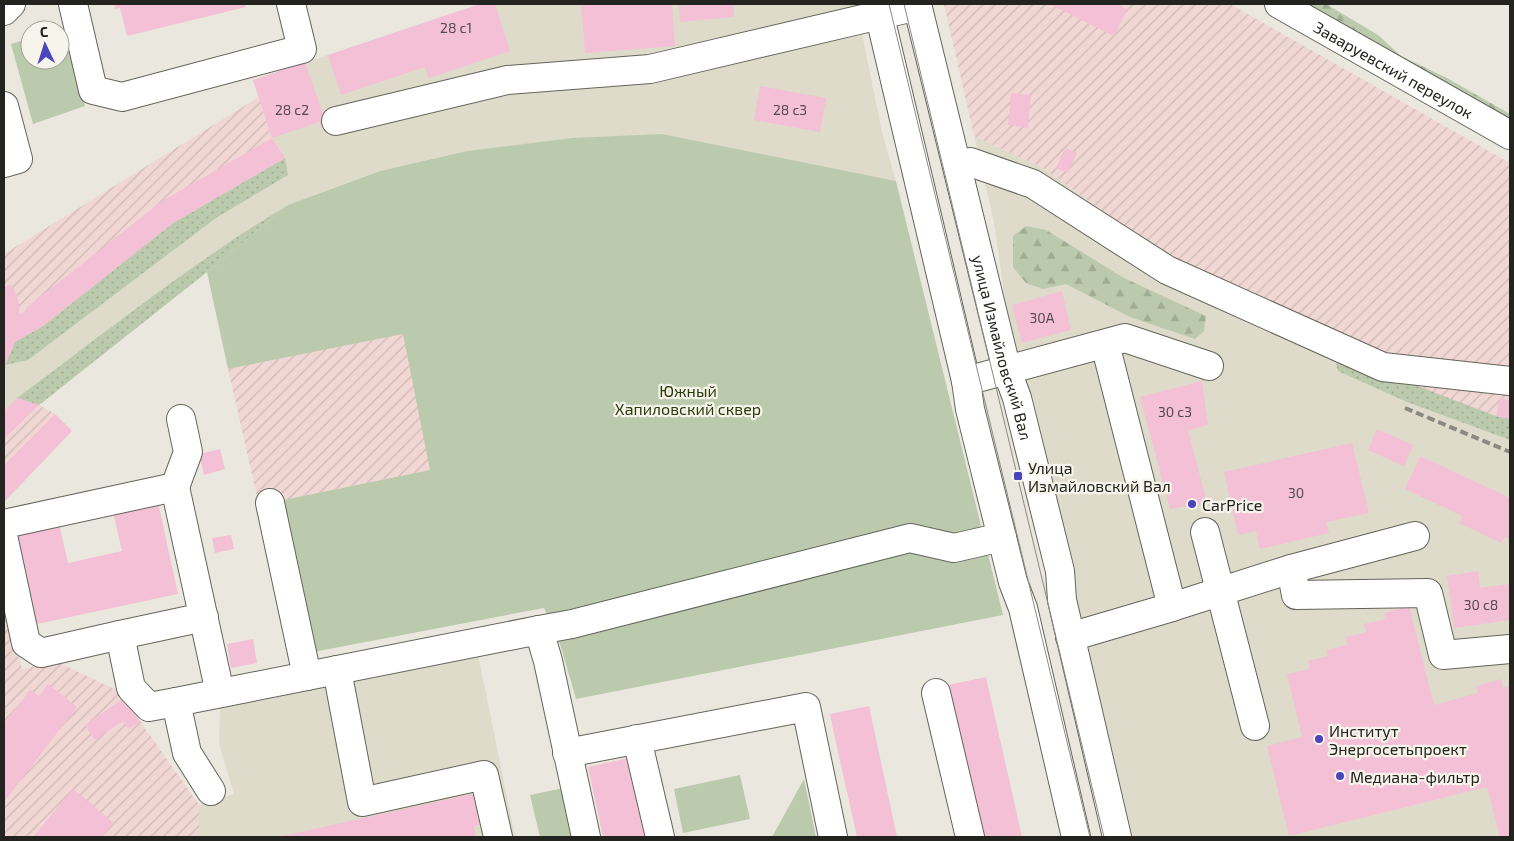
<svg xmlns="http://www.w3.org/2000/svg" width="1514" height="841" font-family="'Exo 2',sans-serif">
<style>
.built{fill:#dedbca}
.industrial{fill:url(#industrial-furrows)}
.grass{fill:url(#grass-dots)}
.forest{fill:url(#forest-firs)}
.green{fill:#bbcaac}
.building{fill:#f3c0d6}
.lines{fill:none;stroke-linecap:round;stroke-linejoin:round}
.minor-casing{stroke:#65645b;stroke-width:30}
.major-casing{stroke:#65645b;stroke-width:30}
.minor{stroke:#fff;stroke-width:28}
.major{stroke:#fff;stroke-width:28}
.tram{stroke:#8b8a82;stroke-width:1}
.rail{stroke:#8b8a82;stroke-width:4;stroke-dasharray:8 4;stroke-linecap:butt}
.poi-dot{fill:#4a45bb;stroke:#f7f5eb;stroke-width:2}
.labels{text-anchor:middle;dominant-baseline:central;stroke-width:4.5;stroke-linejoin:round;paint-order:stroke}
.number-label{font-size:14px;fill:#574a4d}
.street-label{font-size:16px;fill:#23231f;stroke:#f7f5eb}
.park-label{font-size:16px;fill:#283b09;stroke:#f7f5eb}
.poi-label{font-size:16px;fill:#23231f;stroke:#f7f5eb;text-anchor:start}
</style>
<defs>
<pattern id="industrial-furrows" width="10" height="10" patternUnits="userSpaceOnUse" patternTransform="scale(1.25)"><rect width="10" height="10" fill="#f1d7d3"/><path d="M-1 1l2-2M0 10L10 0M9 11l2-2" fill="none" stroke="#ceb8b5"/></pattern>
<pattern id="grass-dots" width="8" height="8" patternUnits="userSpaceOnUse" patternTransform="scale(1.25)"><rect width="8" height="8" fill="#bbcaac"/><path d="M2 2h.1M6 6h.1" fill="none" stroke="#a0ad94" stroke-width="1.8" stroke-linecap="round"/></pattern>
<pattern id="forest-firs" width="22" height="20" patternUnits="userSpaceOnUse" patternTransform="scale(1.25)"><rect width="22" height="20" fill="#bbcaac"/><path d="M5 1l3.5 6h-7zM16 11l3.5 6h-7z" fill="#a0ad94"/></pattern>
</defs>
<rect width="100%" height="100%" fill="#eae8de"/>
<g class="built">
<path d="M480,4H856L882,132L896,181L662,134L467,151L380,171L288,205L207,272L39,405L17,398L4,411V366L15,342L43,326L285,158L272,138L253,80Z"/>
<path d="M974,136L1043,168L1179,266L1510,433V837H1133L1005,301L994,222Z"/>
<path d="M478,654L515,837H199V805L234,794L219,744L220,704Z"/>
</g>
<g class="industrial">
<path d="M944,4H1230L1510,163V433L1179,266L1043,168L974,136Z"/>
<path d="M259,97L272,138L285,158L173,223L43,326L15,342L4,366V254Z"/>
<path d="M403,333L431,470L259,505L228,369Z"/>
<path d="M17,398L39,405L55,414L72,431L4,502V411Z"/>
<path d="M4,587L22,669L57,662L119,691L199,805V837H4Z"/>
</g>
<g class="grass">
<path d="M285,158L288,175L216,218L28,360L5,365L15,342L43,326L173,223Z"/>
<path d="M288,205L207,272L39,405L17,398C106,332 193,262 288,205Z"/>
<path d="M1341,361L1386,374L1496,416L1510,419V440L1407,402L1338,371L1336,364Z"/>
</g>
<g class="forest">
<path d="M1298,4H1326L1378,35L1401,56L1447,78L1510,114V128Z"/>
<path d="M1026,226L1046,230L1124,278L1206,316L1204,331L1195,339L1130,317L1066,284L1043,289L1026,283L1013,267V236Z"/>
</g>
<g class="green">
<path d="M62,29L85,106L33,124L11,44L30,38V60H60V30H58Z"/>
<path d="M662,134L896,181L1003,615L576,699L560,644L544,608L292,656L259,505L430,470L403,334L228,369L207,272L288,205L380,171L467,151L573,138Z"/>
<path d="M740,775L750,819L683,833L674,789Z"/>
<path d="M804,779L816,837H772Z"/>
<path d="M568,787L579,837H540L530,795Z"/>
</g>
<g class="building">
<path d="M114,4H245L246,7L127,36L120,8L115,9Z"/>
<path d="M480,4H495L510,51L429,78L425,67L341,95L328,55Z"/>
<path d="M581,4H672L675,46L585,53Z"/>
<path d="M679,4H733L734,17L680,22Z"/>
<path d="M1049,4H1117L1127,9L1114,36Z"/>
<path d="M305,62L325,120L272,138L253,80Z"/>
<path d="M760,86L826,98L820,132L754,120Z"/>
<path d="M1011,93L1031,95L1028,128L1008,125Z"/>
<path d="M272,138L285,158L173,223L43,326L15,342L4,368V287L11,284L15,291L19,303V314L27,311L26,308L162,201Z"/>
<path d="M1065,148L1077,153L1068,173L1056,168Z"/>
<path d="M1062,291L1071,330L1022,343L1012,305Z"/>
<path d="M1202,381L1208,425L1188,430L1207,503L1170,509L1140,397Z"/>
<path d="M17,398L39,405L4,439V411Z"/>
<path d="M1500,398L1510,400V419L1496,416Z"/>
<path d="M55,414L72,431L4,502V465Z"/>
<path d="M1377,429L1413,445L1404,466L1368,450Z"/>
<path d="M1352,443L1369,513L1326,522L1329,533L1260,549L1256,531L1238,535L1224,472Z"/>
<path d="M220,449L225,469L204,475L199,454Z"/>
<path d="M1420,456L1510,498V539L1505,537L1501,543L1459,523L1462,516L1405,489Z"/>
<path d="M158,502L178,594L37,624L17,532L59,523L68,563L122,551L113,512Z"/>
<path d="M231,535L234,549L215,553L212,538Z"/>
<path d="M1478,571L1480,588L1510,584V620L1454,628L1447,576Z"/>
<path d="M1409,606L1434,705L1478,693L1476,686L1501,679L1503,688L1510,686V837H1500L1487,787L1289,836L1267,746L1302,737L1287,674L1310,669L1308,661L1328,656L1327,650L1347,645L1346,637L1366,632L1364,624L1386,619L1384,613Z"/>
<path d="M253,639L257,663L231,668L227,644Z"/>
<path d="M986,677L1022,837H981L948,685Z"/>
<path d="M48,684L77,707L4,802V724L30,690L39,696Z"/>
<path d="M124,698L140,722L128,729L123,721L95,740L85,725Z"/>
<path d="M869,706L897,837H857L834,734L830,714Z"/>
<path d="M628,758L646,837H603L588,767Z"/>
<path d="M73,789L114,823L102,837H33Z"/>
<path d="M481,792L488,823L474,826L476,837H278Z"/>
</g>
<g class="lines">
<defs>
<g id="minor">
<path d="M73,4L93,90L122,97L302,49L291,4"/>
<path id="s1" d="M1279,4L1510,135"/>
<path d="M4,11L11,4"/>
<path d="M4,106L18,159L4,163"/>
<path d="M336,121L507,80L650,69L918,6"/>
<path d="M957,164L970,162L1033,184L1167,270L1383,367L1510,381"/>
<path d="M1105,344L1172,607"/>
<path d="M966,381L1125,338L1209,366"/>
<path d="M175,487L188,452L181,419"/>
<path d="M270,503L307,676"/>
<path d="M4,524L175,487L220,693"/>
<path d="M1205,532L1255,726"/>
<path d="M4,540L26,643L41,653L120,635L131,688L149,707L176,702"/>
<path d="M1291,569L1296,595L1428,593L1443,655L1510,649"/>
<path d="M539,630L572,624L910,538L954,548L1002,537"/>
<path d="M120,635L204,617"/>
<path d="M1070,637L1172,607L1291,569L1415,536"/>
<path d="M337,670L362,802L484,775L498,837"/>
<path d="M936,693L970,837"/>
<path d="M637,739L660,837"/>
<path d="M567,753L806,707L833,837"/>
<path d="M211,791L187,753L176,702L539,630L548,661L586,837"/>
</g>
<g id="major">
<path d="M877,4L966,381L970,409L1013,582L1023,608L1076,837"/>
<path id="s2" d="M917,4L1007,371L1017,398L1060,571L1062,600L1117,837"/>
</g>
</defs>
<use href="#minor" class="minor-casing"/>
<use href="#major" class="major-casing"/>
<use href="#minor" class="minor"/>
<use href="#major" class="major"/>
<g class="tram">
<path d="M889,4L1090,837"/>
<path d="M904,4L1104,837"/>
</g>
<path class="rail" d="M1405,408L1510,452"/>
</g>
<g class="poi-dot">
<rect x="1013" y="471" width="10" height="10" rx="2.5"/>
<circle cx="1192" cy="504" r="5"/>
<circle cx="1319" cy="739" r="5"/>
<circle cx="1340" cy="776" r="5"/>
</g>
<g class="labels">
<g class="number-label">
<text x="456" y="27">28 с1</text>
<text x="292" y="109">28 с2</text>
<text x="790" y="109">28 с3</text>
<text x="1042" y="317">30А</text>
<text x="1175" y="411">30 с3</text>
<text x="1296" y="492">30</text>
<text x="1481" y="604">30 с8</text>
</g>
<g class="street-label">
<text stroke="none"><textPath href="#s1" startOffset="132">Заваруевский переулок</textPath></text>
<text stroke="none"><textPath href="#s2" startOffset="354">улица Измайловский Вал</textPath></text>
</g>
<g class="park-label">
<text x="688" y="390">Южный<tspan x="688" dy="18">Хапиловский сквер</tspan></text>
</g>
<g class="poi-label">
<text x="1028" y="467">Улица<tspan x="1028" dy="18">Измайловский Вал</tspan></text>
<text x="1202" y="504">CarPrice</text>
<text x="1329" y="730">Институт<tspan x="1329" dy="18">Энергосетьпроект</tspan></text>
<text x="1350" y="776">Медиана-фильтр</text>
</g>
</g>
<rect width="1514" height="841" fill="none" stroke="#23231f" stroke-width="10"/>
<g transform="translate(45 45) rotate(356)"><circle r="24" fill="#f7f5eb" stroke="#a2a199"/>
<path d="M0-4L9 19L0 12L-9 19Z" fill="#4a45bb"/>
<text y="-8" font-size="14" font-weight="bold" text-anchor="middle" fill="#23231f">С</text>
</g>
</svg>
